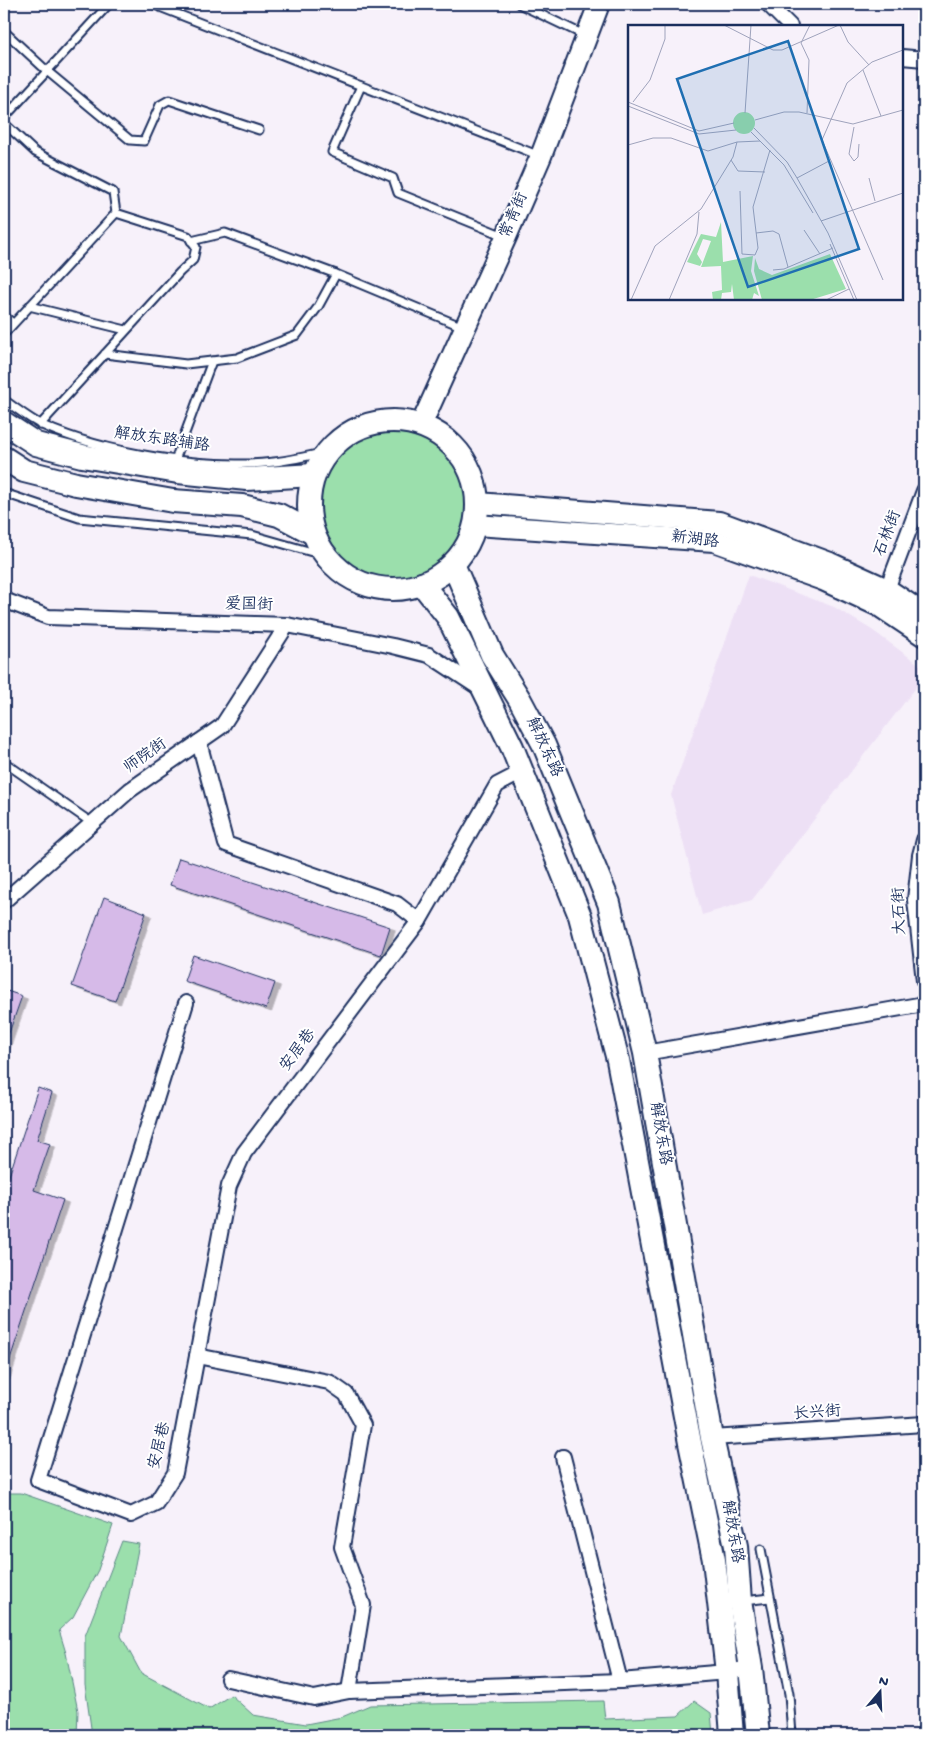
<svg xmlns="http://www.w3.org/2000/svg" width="928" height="1739" font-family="'Gochi Hand','LXGW WenKai TC',sans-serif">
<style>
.built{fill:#ede0f5}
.green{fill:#9bdfac;stroke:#5b8785}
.building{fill:#d6bae8;stroke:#1b2f5e;filter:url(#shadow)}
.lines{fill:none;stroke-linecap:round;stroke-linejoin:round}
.lane-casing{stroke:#1b2f5e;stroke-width:11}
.street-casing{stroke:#1b2f5e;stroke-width:18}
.secondary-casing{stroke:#1b2f5e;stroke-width:24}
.primary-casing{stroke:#1b2f5e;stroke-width:26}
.lane{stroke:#fff;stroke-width:7}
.street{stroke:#fff;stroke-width:14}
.secondary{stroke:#fff;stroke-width:20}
.primary{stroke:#fff;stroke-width:22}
.labels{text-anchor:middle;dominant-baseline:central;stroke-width:4;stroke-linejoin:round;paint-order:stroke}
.street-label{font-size:16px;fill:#1b2f5e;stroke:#fff}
.inset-road{fill:none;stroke:#9fa3bc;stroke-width:1}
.view{fill:#1f6fb2;fill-opacity:0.15;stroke:#1f6fb2;stroke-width:2.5}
.inset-edge{fill:none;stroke:#1b2f5e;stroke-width:2.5}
</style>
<defs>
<filter id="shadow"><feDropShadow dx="5.5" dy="3" stdDeviation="0" flood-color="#0004"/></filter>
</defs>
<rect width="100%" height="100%" fill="#f7f1fa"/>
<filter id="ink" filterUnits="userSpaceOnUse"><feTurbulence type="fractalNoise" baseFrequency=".02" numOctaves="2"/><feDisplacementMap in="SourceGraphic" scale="10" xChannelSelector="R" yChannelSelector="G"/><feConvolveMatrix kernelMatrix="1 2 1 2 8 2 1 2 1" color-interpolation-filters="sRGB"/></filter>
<g filter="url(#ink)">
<path class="built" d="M749,575L834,607L872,630L924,668V677L752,900L702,915L671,795Z"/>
<g class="green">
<circle cx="393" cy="505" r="84"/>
<path d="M4,1493H21L113,1525L98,1570L73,1617L59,1630L66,1653L78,1711L77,1735H4Z"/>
<path d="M122,1541L139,1544L121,1636L141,1673L209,1709L231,1695L253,1715L306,1724L342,1717L370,1705L603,1701L605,1719L678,1716L694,1701L711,1713L713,1735H92L85,1685V1636Z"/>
</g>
<g class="building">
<path d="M179,858L390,927L381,955L170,885Z"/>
<path d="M104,897L146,913L115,1001L72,986Z"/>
<path d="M193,955L275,983L266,1009L184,981Z"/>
<path d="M4,990L22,996L4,1047Z"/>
<path d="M38,1088L52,1093L37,1140L50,1144L34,1190L63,1200L4,1377V1191Z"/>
</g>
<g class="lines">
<defs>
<g id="lane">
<path d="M152,4L540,156"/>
<path d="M519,4L584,35"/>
<path d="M4,31L47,71L130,140L144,141L160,105L169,100L259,130"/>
<path d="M361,86L332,152L393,178L398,193L504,236"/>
<path d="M4,118L109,4"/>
<path d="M4,123L35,152L113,192L116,213L4,334"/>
<path d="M191,241L225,233L336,274L463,327"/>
<path d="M29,306L126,330"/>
<path d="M4,316L13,323"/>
<path d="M105,354L186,364L237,358L297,335L318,307L336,274"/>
<path d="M4,400C16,408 29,419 42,425C105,453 205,470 274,462C291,460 309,456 326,452"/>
<path d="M40,425L180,272L193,260L196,247L188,236L116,213"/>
<path d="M175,460L212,361"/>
<path d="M4,493L79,518L252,535L326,556"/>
<path d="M4,762L92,823"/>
<path d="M761,1549L789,1694L792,1735"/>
<path d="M743,1601L770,1598"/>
</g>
<g id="street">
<path d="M768,4L790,26"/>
<path d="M902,57L924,59"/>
<path d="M887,589L924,491"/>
<path d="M4,600L48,617L287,625L393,646L429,655L481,689"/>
<path d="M199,742L226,844L397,904L419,921"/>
<path d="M924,840L920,855L915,900L924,981"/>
<path d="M4,901L130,790L222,726L287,625"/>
<path d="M186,1003L38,1480L131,1515L156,1503L175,1473L229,1186L244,1153L419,921L497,785L522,772"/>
<path d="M645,1053L924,1004"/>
<path d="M197,1356L329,1382L346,1394L363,1425L342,1547L363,1605L349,1691"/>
<path d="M712,1438L924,1424"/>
<path d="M563,1457L620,1681"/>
<path d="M228,1679L314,1698L349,1691L620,1681L727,1672L751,1668"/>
</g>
<g id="secondary">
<path d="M421,425L506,237L541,156L599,4"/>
<path d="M478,503L719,522L830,563L887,589L924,614"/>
<path d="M475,525L714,541L823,580L879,606L924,636"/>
</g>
<g id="primary">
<circle cx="393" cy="505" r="84"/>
<path d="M4,423L36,444L82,456L178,472L247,479L313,475"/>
<path d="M4,458L24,471L76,484L173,501L242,506L279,515L313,533"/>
<path d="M453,564L492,655L520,700L544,745L609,903L645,1053L712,1438L736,1546L740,1601L751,1668L758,1735"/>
<path d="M422,584L448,617L512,747L580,916L618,1060L690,1443L714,1560L727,1672L732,1735"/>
</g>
</defs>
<use href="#lane" class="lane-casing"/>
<use href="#street" class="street-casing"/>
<use href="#secondary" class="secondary-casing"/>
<use href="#primary" class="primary-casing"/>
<use href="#lane" class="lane"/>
<use href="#street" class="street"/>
<use href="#secondary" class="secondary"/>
<use href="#primary" class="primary"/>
</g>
</g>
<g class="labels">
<g class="street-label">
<text transform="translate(515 216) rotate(-67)">常青街</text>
<text transform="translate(162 441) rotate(8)">解放东路辅路</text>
<text transform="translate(889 534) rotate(-69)">石林街</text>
<text transform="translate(695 541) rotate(7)">新湖路</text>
<text transform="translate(249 606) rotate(2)">爱国街</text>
<text transform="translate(543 748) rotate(65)">解放东路</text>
<text transform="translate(146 757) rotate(-35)">师院街</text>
<text transform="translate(901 911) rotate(-92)">大石街</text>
<text transform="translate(299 1051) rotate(-53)">安居巷</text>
<text transform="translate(659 1134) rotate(80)">解放东路</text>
<text transform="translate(817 1414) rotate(-4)">长兴街</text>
<text transform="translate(161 1446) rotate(-76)">安居巷</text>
<text transform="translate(731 1532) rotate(80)">解放东路</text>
</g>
</g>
<g transform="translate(628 25)">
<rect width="275" height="275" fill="#f7f1fa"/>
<path d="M105 98a11 11 0 1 1 22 0a11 11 0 1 1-22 0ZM93,197L95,237L125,231L123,246L131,271L126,268L124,275H106L104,259L103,267L94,268L93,275H85L84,267L94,265L93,241L73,242L83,216L75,214L69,229L74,237L72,241L59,237L73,209L88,212ZM202,229L218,264L182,275H134L126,246L127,233L131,244L144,250Z" fill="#9bdfac"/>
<path class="inset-road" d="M96,0L145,25H154L211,0M212,0L220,17L241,40M235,45L253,91M0,77L71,106L106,98M5,77L22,55L37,14V0M0,81L71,109L108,105M117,88L123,0M179,88L181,35L173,18L182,0M127,95L156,87H171L225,99L275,85M226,102L221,129L226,136L230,132L231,119M126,103L159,137L169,153L200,208L229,275M123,107L156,140L185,188M0,120L25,113H43L80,126L109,117L132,116M103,135L110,146L137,147M169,153L201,136M241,153L247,176M112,166L114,229L127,230L130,223L125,182L142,125M193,196L275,168M176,205L192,229M128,208L145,206L151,209L160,242M202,219L226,275M145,245L156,244L205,223M255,255L194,115L219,58L244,37L275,25M3,275L27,221L73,184L105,132L109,117M41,275L69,209L71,187M198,275L221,264"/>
<path class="view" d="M160,16L231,224L120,262L49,54Z"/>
<rect width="275" height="275" class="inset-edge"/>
</g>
<rect width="928" height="1739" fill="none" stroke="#fff" stroke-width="20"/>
<rect x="10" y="10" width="908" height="1719" fill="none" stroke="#1b2f5e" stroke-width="2" filter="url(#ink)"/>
<g transform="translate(880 1692) rotate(19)" stroke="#ffffff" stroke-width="4" paint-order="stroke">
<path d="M0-4L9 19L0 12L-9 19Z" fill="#1b2f5e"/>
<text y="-8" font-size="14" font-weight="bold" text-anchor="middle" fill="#1b2f5e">N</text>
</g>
</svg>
